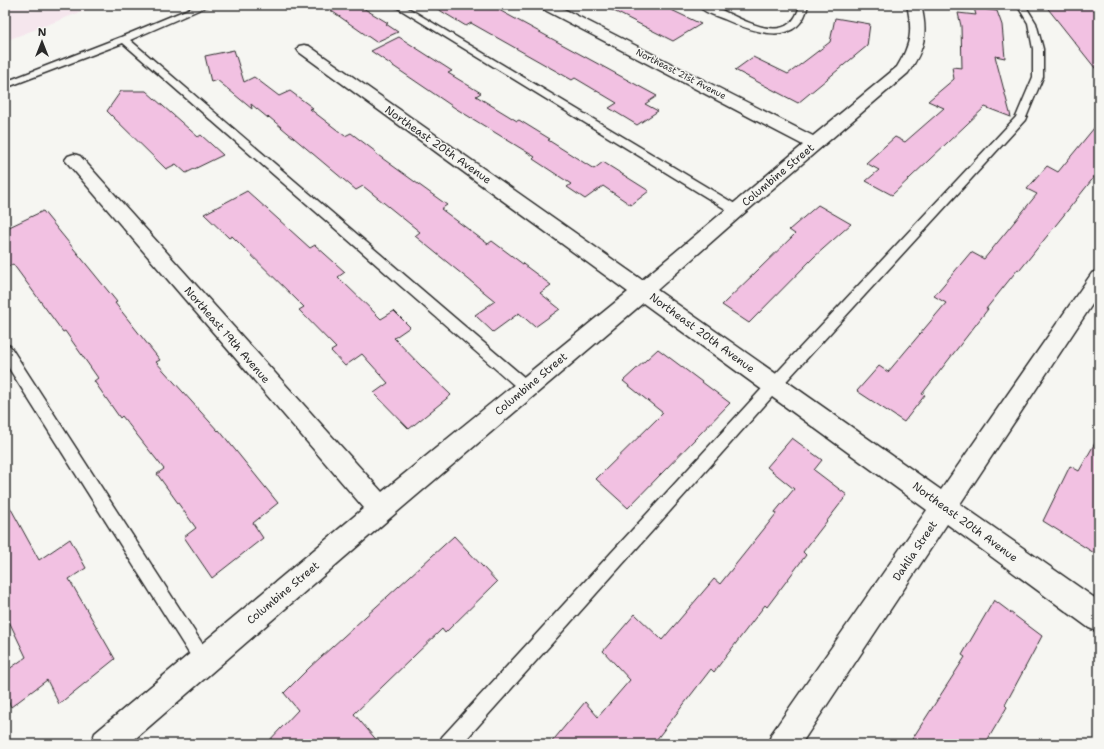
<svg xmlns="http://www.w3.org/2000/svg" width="1104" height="749" font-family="'Shantell Sans',sans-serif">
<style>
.built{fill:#f5e6ed}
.building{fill:#f2c1e2;stroke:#2b2b2b}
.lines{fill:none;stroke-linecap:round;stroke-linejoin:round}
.service-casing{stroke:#2b2b2b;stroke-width:3}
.minor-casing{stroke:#2b2b2b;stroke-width:3}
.service{fill:#f6f6f2;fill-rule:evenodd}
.minor{fill:#f6f6f2;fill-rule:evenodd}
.labels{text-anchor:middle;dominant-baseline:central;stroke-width:3;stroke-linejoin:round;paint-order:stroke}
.far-street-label{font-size:9px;fill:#2b2b2b;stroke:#f6f6f2}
.street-label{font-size:11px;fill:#2b2b2b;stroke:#f6f6f2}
</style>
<rect width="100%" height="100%" fill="#f6f6f2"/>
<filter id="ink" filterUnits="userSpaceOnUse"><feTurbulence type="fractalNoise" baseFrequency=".025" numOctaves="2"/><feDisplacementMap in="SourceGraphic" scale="8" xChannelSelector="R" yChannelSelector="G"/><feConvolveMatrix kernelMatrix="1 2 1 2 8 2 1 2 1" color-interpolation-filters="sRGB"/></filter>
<g filter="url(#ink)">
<path class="built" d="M5,5H99L5,41Z"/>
<g class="building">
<path d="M323,5H358L388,23L386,24L398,32L376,42Z"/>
<path d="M431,5H508L499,10L657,96L645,104L658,111L637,125L609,108L617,103L575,78L572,80L471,23L466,26Z"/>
<path d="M602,5H661L701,24L673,41Z"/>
<path d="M1045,5H1092L1099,12V73Z"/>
<path d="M974,8L997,11L1002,25L1005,58L995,56L1011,117L985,107L892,195L866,181L879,170L866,163L895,137L905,142L944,108L928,101L954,79L952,67L962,68L961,26L958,13L976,15Z"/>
<path d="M835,18L870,24L867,46L798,103L735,70L753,57L788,74L830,42Z"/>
<path d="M399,37L452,71L448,73L481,93L476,96L517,121L519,120L550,139L548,140L594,169L603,162L649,191L631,205L603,186L585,199L567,187L571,184L533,159L535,157L455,108L371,51Z"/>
<path d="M234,50L244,82L254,77L279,96L290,91L313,108L310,109L345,136L351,133L376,152L375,153L447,205L441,209L488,244L492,241L551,285L540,293L560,309L535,327L519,313L493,332L475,315L495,301L415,236L420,232L363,186L356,190L269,117L268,118L251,104L252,109L217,80L211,82L205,56Z"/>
<path d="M121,91H146L198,137L201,135L223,155L186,173L176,164L166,169L107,111Z"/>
<path d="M1099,122V171L1020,270L1018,269L986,309H988L922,394L925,395L904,422L857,391L879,366L888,372L946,303L934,296L971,252L984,259L1037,194L1027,189L1047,166L1058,172Z"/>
<path d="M247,191L310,248L315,245L345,272L338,277L381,319L394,311L410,327L394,338L423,368L451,395L409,429L374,393L388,383L362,354L345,366L331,351L336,348L299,310L304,307L232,236L229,238L204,214Z"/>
<path d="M818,205L851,224L814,257L749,323L722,305L795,234L789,230Z"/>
<path d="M43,211L117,302L115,303L160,360L156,362L218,431L219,430L278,503L253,523L263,538L212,578L184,537L196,528L157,474L164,469L122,416L120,418L94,381L98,378L65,331L63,332L13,264L5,268V229Z"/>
<path d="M658,349L730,403L628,508L596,479L663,413L623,381Z"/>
<path d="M1099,436V556L1043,521L1070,466L1079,471Z"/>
<path d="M792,438L822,460L814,470L847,495L803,552L806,555L767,607L765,605L714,672L711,669L653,744H550L585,702L598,717L630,680L603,651L635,614L662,640L714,579L720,584L776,514L775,512L794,489L767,467Z"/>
<path d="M5,498L39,560L70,539L86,568L69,579L115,659L59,704L47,680L11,707L5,694V672L26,657L5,613Z"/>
<path d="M454,536L497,582L445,633L442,629L354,714L380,744H266L298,710L284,693L310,667Z"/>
<path d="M994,600L1042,636L1005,705L1007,707L985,744H909L965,657L962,655Z"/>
</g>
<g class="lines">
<defs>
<g id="service">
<path d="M198,5H210L130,40L532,384L534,388L532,392L527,394L522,392L123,43L5,88V82L121,37Z"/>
<path d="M393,5H403L740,207L742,210L740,213H732Z"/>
<path d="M697,5C701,5 705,4 709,5C736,14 788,53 800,5H808C799,49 753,32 724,19C716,16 703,12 697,5Z"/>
<path d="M1017,5H1025L1036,23L1043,49V77L1025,120L779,389L462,744H439L442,737L769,381L1016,117L1033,77V49L1028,23Z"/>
<path d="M5,344L10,346L209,654L212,660L209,666L203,669L197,666L5,362Z"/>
</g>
<path id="minor" d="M539,5H556L813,136L897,67C911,44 913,31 907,5H921C928,33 925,49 908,73L742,215L657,290L941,490L1092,273L1099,270V294L960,504L1099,601V632L1089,628L947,524L801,744H768L772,733L927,510L643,303L390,518L129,744H91L95,733L364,508L65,160L68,156L74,154L80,156L382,492L628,292L299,52L297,49L299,46L304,45L309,46L642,280L803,145L541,8Z"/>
</defs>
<use href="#service" class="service-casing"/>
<use href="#minor" class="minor-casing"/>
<use href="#service" class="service"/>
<use href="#minor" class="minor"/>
</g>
</g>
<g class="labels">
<g class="far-street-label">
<text transform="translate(681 74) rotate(27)">Northeast 21st Avenue</text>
</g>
<g class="street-label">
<text transform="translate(438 145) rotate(35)">Northeast 20th Avenue</text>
<text transform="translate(778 175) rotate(-40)">Columbine Street</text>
<text transform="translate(702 333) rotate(36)">Northeast 20th Avenue</text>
<text transform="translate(227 335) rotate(49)">Northeast 19th Avenue</text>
<text transform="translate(531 384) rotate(-40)">Columbine Street</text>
<text transform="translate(965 522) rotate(36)">Northeast 20th Avenue</text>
<text transform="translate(915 551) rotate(-56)">Dahlia Street</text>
<text transform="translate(283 593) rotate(-40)">Columbine Street</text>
</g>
</g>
<rect width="1104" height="749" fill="none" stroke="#f6f6f2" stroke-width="20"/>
<rect x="10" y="10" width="1084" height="729" fill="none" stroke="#2b2b2b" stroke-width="1.5" filter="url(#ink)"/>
<g transform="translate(42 42)" stroke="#f6f6f2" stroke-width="3" paint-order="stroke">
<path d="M0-3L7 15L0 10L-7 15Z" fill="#2b2b2b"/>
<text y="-6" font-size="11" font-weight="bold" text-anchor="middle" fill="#2b2b2b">N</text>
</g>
</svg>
